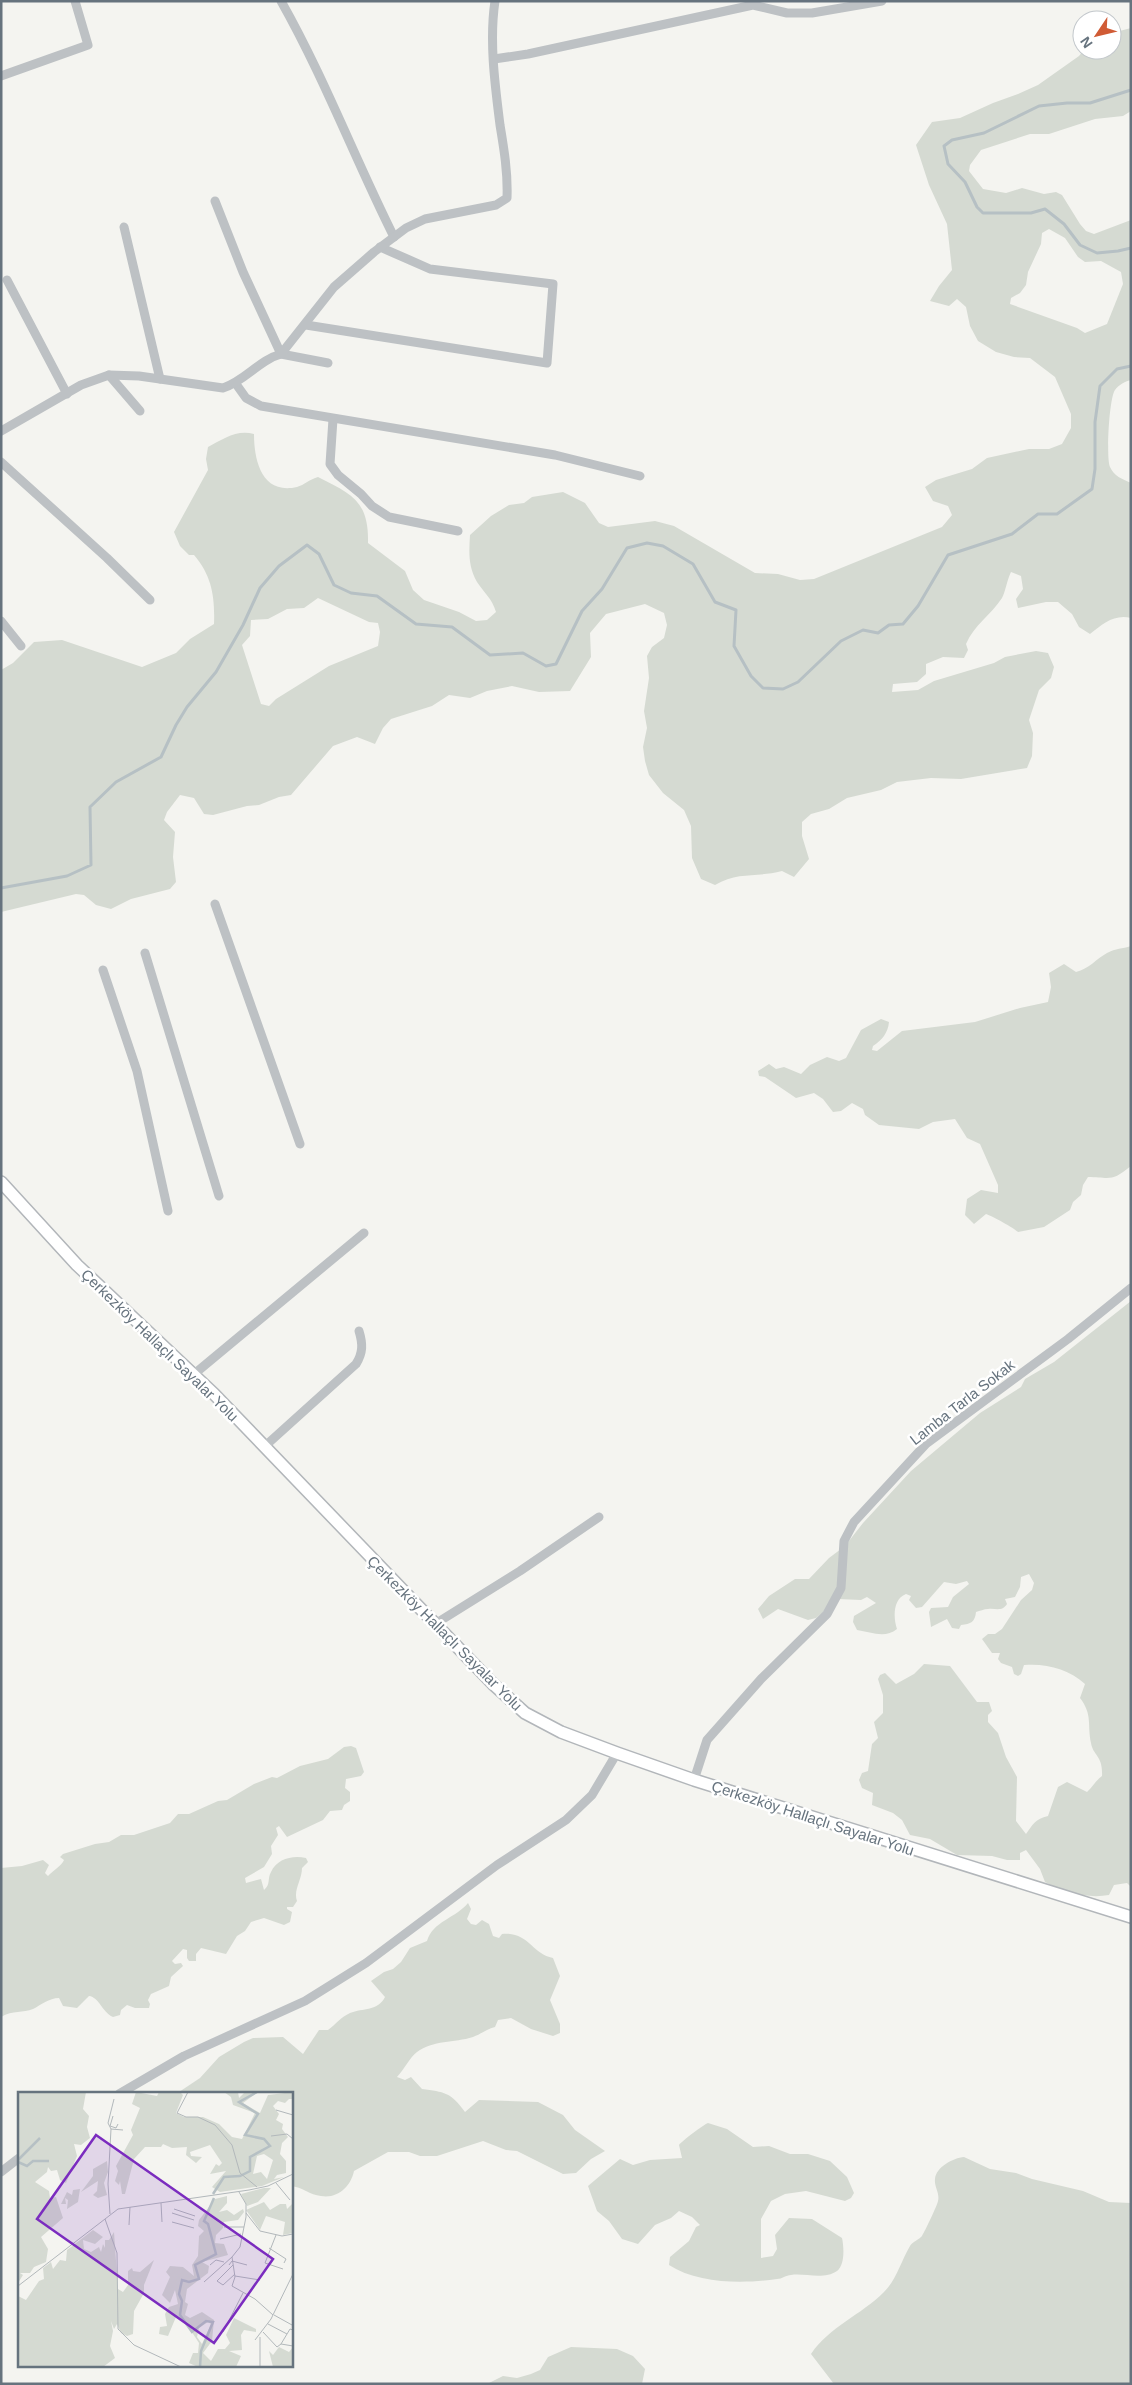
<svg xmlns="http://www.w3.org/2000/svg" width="1132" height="2385" font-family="Helvetica,sans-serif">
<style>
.green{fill:#d5dad2;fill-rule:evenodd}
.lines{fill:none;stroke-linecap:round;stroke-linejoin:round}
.stream{stroke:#b6c0c4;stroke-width:3}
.secondary-casing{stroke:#b2b6ba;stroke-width:14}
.minor{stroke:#bdc1c4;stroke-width:9}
.secondary{stroke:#fff;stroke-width:11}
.labels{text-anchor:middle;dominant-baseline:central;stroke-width:5;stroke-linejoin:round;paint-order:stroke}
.street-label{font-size:15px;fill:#66737e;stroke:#fff}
.inset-river{fill:none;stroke:#b6c0c4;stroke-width:2.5}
.inset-road{fill:none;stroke:#b2b8bb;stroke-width:1}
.view{fill:#7b2cbf;fill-opacity:0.15;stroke:#7b2cbf;stroke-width:2.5}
.inset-edge{fill:none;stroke:#66737e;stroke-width:2.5}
</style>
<rect width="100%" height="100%" fill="#f4f4f0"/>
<g class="green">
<path d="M1131,28V111L1123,116L1095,119L1049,134H1030L981,150L970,165L969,171L983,189L1006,193L1022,188L1044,194L1056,192L1062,195L1080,224L1086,231L1094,234L1131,220V380C1126,381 1118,385 1115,390C1109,398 1106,459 1110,467C1114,476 1122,479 1131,483V618C1114,614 1103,624 1090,634L1079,627L1072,614L1058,602H1046L1018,608L1016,599L1023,589L1021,576L1011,572C1007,580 1005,593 1002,598C991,615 974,625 966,644L968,650L964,658L943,657L926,664V674L917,682L893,684L892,692L918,690L934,681L994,663L1005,657L1036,651L1048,653L1054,667L1051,678L1039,690L1029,720L1033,733L1032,756L1027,768L961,779L931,778L897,782L881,790L847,798L829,809L811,814L802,822V836L809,859L794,877L782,871C756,878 738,871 715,885L701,879L692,858L691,826L684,810L663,793L649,775L645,761L643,747L647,728L644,711L649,678L647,656L652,647L664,638L667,625L664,613L645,604L606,614L590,633L591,657L570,691L539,692L512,686L487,691L470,698L449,695L432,706L391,719L383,728L375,744L357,737L333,746L291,795L279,797L259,805L247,806L213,815L204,814L194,798L180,795L167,812L164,820L175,832L173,857L176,882L170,889L131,899L111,909L96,905L84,895L76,894L1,912V670L13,663L34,642L62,640L142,667L176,653L190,639L214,624C215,597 212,576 194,555H189L180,546L174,532L208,470L206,459L208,447C223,439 237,429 254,434C254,461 262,495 297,487C304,485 310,479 318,477C351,494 369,500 368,543L405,571L413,590L424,600L459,612L476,621L487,620L496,612C492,598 484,593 477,582C468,566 469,552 470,535L491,516L509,505L524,503L532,497L563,492L585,503L599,523L608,527L655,521L674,526L755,573L778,574L800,580L814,579L942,527L952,515L948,506L933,501L925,487L936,480L972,469L987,458L1029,449H1049L1062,444L1071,428V414L1055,377L1030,358L1014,357L996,352L978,341L970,326L966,307L957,299L949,306L930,301L939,286L952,270L947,224L929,185L916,145L932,122L960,118L993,103L1018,94L1038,85L1079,56L1084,50H1112V33ZM1049,229L1065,238L1078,257L1085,262L1101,261L1121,272L1123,284L1107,324L1085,333L1077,328L1010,304L1011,298L1020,293L1026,285L1028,272L1041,244L1042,233ZM318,598L369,622L378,623L380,632L378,646L329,666L276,699L269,706L261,704L242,645L250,636L251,620L268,619L287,609L304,608Z"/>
<path d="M1131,946V1166C1112,1181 1113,1178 1088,1177L1083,1185L1081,1195L1073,1202L1070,1210L1044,1227L1018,1232C1014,1228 992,1216 986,1214L974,1224L965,1215L967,1199L981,1190L998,1193V1185L980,1144L967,1138L955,1119L933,1122L919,1129L879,1125L865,1115L863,1109L852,1103L841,1111L833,1112L823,1099L814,1093L796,1098L765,1077L759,1076L758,1071L769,1064L776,1069L784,1067L801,1074L810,1065L827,1057L839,1061L846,1058L861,1030L881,1019L889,1022C888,1033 882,1040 873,1046L872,1050L877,1051L902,1031L975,1022L1020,1008L1048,1002L1051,987L1049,973L1064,964L1076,972C1089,969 1096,959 1107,953C1116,948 1122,949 1131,946Z"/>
<path d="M1131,1301V1887L1127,1883L1114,1885L1109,1895C1087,1899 1064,1892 1045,1882L1040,1869L1026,1850L1020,1853V1860H1007L992,1856L957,1855L930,1839L910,1835L902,1820L893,1813L872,1805L873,1793L862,1788L859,1780L862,1773L868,1771L872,1744L878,1738L874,1722L883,1713V1695L878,1679L880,1675L885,1673L896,1684L914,1674L924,1664L950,1666L977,1702H989L992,1711L988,1715V1722L998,1733L1006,1757L1017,1777L1016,1821L1026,1834C1033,1824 1035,1819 1048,1816L1058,1787L1067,1782L1087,1792C1093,1787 1095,1781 1102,1776C1103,1755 1093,1756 1091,1743C1087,1725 1093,1715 1080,1698L1085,1684C1069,1669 1046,1663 1024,1665L1021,1674L1018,1676L1014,1674L1012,1667L1001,1663L998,1659L1000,1653H992L982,1639L988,1634H995L1002,1629L1021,1600L1032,1590L1034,1583L1029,1574L1021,1577L1020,1587L1015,1597L1005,1599L1007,1604C1002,1612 996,1608 988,1609C984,1609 980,1611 976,1612C975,1622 971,1624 961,1625L959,1629L952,1628L947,1619L931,1627L929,1612L931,1608L948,1607L953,1597L969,1584L967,1581L956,1584L944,1582L922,1607L916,1608L909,1600L911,1596L906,1594C893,1599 893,1617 897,1629C885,1639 871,1632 857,1630L853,1622L854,1616L876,1603L867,1597L861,1600L838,1599L816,1618L808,1620L778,1609L763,1619L758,1609L769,1596L795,1579H809L829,1558L845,1546L863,1523L911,1471L980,1413L1021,1387L1025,1379L1054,1362Z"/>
<path d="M351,1746L356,1748L364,1772L361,1776L346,1779L345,1788L350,1792V1801L344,1805L342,1810L330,1811L323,1820L287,1837L279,1826L276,1828L278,1835L271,1846L272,1854L264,1867L245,1878L246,1883L261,1879L264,1890C271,1884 267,1879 271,1872C277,1859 292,1855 306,1858L308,1862L302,1868C302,1880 293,1890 297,1901L293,1907H287V1909L292,1912L290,1922L284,1925L264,1918L251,1922L245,1931L237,1936L226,1954L201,1948L196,1954V1961H189L187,1958V1950L183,1949L172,1961L175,1964L181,1963L183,1966L171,1977L169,1986L151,1994L148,2000L150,2004L149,2008H135L127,2005L121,2010L120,2015L113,2017C102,2012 99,1997 89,1996L77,2008L63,2006L59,1998C49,1998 41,2005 33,2009C23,2013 13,2010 1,2017V1868L22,1866L43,1860L49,1865L45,1873L48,1876C53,1871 62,1865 64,1860L60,1857L63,1854L95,1844L109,1842L121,1835H134L170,1823L178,1814H189L218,1801L227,1800L254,1784L272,1777L277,1778L300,1766L328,1759L344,1747Z"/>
<path d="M468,1903L471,1909L467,1919L471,1924L476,1925L482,1920L489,1924L493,1936L499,1938L502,1934C528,1931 532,1954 553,1958L560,1976L550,2000L560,2024V2033L553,2036L531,2029L511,2018L498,2020L495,2027C487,2029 481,2034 473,2037C454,2043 433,2040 417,2052C410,2057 404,2070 397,2077L405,2080L411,2077L422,2089C444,2092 451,2092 465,2112L479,2100L538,2102L563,2115L575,2130L605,2151L591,2159L576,2173L563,2174L517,2151L506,2150L483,2141L437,2156H420L409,2152H388L354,2171C351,2186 338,2199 321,2196C310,2195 302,2187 291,2186V2094H176L200,2078L219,2057L244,2042L253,2038L283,2037L303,2054L319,2030H328C336,2024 341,2017 350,2013C363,2008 378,2011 385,1997L371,1981L384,1972L393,1969L401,1962L410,1948L427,1941C433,1921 456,1918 468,1903Z"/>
<path d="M708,2123L727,2129L753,2147L769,2146L790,2154H808L830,2161L847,2177L854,2193L851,2198L845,2201L806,2191L785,2194L771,2201L761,2219V2258L773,2256L777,2249L775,2235L789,2218L812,2219L842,2238C844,2247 845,2265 837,2271C824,2280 805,2273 791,2275C786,2275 782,2279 777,2279C744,2284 698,2284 669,2265L670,2257L689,2241L696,2227L700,2225L692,2217L679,2211L671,2218L655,2225L638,2244L622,2239L609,2221L597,2211L588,2186L620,2159L633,2165L650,2160L682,2158L679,2145C682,2141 703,2125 708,2123Z"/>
<path d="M964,2157L990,2169L1016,2173L1032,2179L1083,2191L1109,2202L1131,2203V2384H834L811,2354C829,2327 861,2315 884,2292C897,2279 901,2261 910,2246C913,2241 919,2240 922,2236C925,2231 937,2206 938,2201C940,2193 934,2187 935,2179C936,2167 953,2158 964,2157Z"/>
<path d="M571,2347L617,2349L633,2356L645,2369L642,2384H487L503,2376L517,2378L531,2374L540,2370L548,2357Z"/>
</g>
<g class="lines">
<g class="stream">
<path d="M1131,90L1090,103H1067L1039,106L984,133L952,140L944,146L948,164L965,182L977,207L983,213H1031L1045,209L1064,224L1080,245L1097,253L1118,251L1131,248"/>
<path d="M1,888L67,876L91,865L90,807L116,782L161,757L176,725L187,707L216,672L243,625L260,588L279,566L307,545L319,554L334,585L351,593L377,596L416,624L452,627L490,655L523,653L546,666L556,664L582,611L602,589L627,548L647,543L663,546L693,564L715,602L736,610L734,646L751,676L763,688L783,689L798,682L841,641L863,630L878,633L889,625L903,624L918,606L948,555L1012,534L1038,514H1057L1092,489L1095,469V422L1100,386L1117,369L1131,366"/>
</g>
<defs>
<path id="secondary" d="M1,1182L77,1265L214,1394L493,1684L525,1713L561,1732L617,1753L694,1780L1131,1917"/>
</defs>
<use href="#secondary" class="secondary-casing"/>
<g class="minor">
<path d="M281,1C324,77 355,159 394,237"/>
<path d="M494,59L528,54L753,5L787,13H812L882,1"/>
<path d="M1,76L88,45L75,1"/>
<path d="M215,201L243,272L281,354L328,363"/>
<path d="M124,227L160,379"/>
<path d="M7,280L67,394"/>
<path d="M306,325L547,363L553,284L430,269L380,247"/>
<path d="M109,375L140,411"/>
<path d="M236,384L246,398L261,406L555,455L640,476"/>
<path d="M333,419L330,464L338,475L361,494L372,506L389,517L458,531"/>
<path d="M1,431L81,385L109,375L139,376L223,388C245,381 259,360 281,354L334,287L374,252L406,228L425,219L496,205L507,198C508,173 504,149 500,125C495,85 489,41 495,1"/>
<path d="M1,462L107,558L150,600"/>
<path d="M1,621L21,646"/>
<path d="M215,904L300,1144"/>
<path d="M145,953L219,1196"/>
<path d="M103,970L137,1071L168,1211"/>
<path d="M193,1375L364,1233"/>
<path d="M264,1447L356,1364C363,1353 363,1344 359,1331"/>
<path d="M435,1624L520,1571L599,1517"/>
<path d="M694,1780L707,1740L761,1679L827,1614L841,1588L844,1541L854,1522L926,1444L1068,1339L1131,1288"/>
<path d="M119,2094L184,2056L305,2001L366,1963L497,1865L566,1820L592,1795L617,1753"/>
<path d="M1,2172L19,2158"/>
</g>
<use href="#secondary" class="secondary"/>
</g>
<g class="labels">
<g class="street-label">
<text transform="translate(160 1345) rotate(44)">Çerkezköy Hallaçlı Sayalar Yolu</text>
<text transform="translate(962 1402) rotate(-38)">Lamba Tarla Sokak</text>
<text transform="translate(445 1633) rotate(45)">Çerkezköy Hallaçlı Sayalar Yolu</text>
<text transform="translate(813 1818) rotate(18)">Çerkezköy Hallaçlı Sayalar Yolu</text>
</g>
</g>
<g transform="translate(18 2092)">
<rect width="275" height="275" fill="#f4f4f0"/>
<path d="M0,0H68L65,17L71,24L69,35L72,46L63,53L56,52L59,64L48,91L42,88L39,78L33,79L30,75L29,80L17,90L31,99L32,106L38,105L45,126L23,145L30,157L28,170L16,175L12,181H2L5,183L0,191ZM118,0L139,4L141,0H162L165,3L158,21L166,25H185L201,32L214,45L224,47L237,21L215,13L213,5L206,0H220L221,6L227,0H240L225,11L242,21L250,3L275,0V7H271L267,11L260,9L255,14L261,22L258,28L265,32L264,37L270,45L264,51L262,62L268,69V81L259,83L256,87L266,85L244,94L202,100L194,95L208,79L192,82L198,72L201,74L204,71L192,53L172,60L173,64L184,65L178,71L168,63L169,55L154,56L145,52L143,55H127L116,67L107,102H104L102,89L101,93L97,89L100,79L98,74L115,43L113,38L122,16L114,12ZM246,62L255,68L249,87L243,80L235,82L239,64ZM89,69L90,80L86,91L89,103L80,106L75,103L79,99L80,89L63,100L75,84V77ZM246,96H253L240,110L229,114L223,102ZM62,97L60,110L49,117L50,108L47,106L48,112H43L49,100L54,103L55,98ZM209,104V111L201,120L209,118L216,123L225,117L226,120L220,128L206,130L205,136L198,143L197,151L206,152L210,163L184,170L191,174L190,181L169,197L167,210L170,212L167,223L172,226L184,220L196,228L194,249L185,261L193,269L200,257H207L212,251L208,243L216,226L238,237V240L226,238L223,243L224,258L211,259L223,264L218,275H180L171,271L175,261H180L181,251L166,228L158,225L150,244L141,242L142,235L149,234L147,222L151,215L160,212L157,198L152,211L144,203L152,185L148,180L152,174L165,175L176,184L174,173L180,164L181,144L186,139L180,134L181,128L197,107ZM190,230L193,232L184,252L179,245L181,236ZM246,110L252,118L262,112H268L269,117L275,111V141L265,143L267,130L248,124L242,138L228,118ZM75,138L85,145L77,152L65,148L66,157L73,160L81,155L83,160L85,152L87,156V148H91L96,140L100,197L105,200L110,193V179L114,176L115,179L122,180L136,168L126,193V201L116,219L115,242L109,244L103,241L99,232L96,237L93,229L95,239L92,254L97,266L85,275H0V204L8,208L21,189L26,187L25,176L33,170L35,177L42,168L48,169L49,158ZM261,255L271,260L275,255V275H255L251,259L255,263Z" fill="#d5dad2" fill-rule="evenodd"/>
<path class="inset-river" d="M0,68L22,46M0,70L9,74L15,69H31M195,102L206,85L222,84L232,79V65L252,54L246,47L227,43L240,22L221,10L239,0M182,275L183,259L195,230L188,229L174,240L162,223L164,209L161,202L164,188L171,190L181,187L177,173L198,162L190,132L186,129L196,106"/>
<path class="inset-road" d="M170,0L159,21L168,25H180L197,33L214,53L222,81L239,95M96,7L90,31L93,37L105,38M258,18L275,23M95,24L92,34L98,36L100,32M253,44L269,42L275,47M258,91L272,108M221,100L228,112V125L222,155L214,165L217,185L214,194L237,207L255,223M143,111L144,130M156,117L177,124M154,121L176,128M228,121L242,139L264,144L275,142M92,122L90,92L93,37M87,127L99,161L100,237L116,253L163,275M154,130L176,136M111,133L112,115M206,135H226M258,143L247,171L265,177M202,147L223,142M251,156L268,167L266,171M192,173L198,168L206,170M211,173L214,169L229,173M215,173L199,189L205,193L217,182M217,184L242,188M186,190L214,165M0,194L100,117L231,98L250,94L275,82M256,223L274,233M250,232L269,242M275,238L272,237L263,252L275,254M205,240L225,201M245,240L259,255L263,252M242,245V275M237,248L253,227L275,182"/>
<path class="view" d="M78,43L255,167L196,251L19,127Z"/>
<rect width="275" height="275" class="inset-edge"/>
</g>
<rect width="1132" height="2385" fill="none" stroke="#66737e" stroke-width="5"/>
<g transform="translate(1097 35) rotate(235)"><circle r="24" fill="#ffffff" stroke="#c2c7cb"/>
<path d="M0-4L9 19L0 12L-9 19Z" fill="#d05b35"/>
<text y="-8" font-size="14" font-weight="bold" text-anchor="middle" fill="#66737e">N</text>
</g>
</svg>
